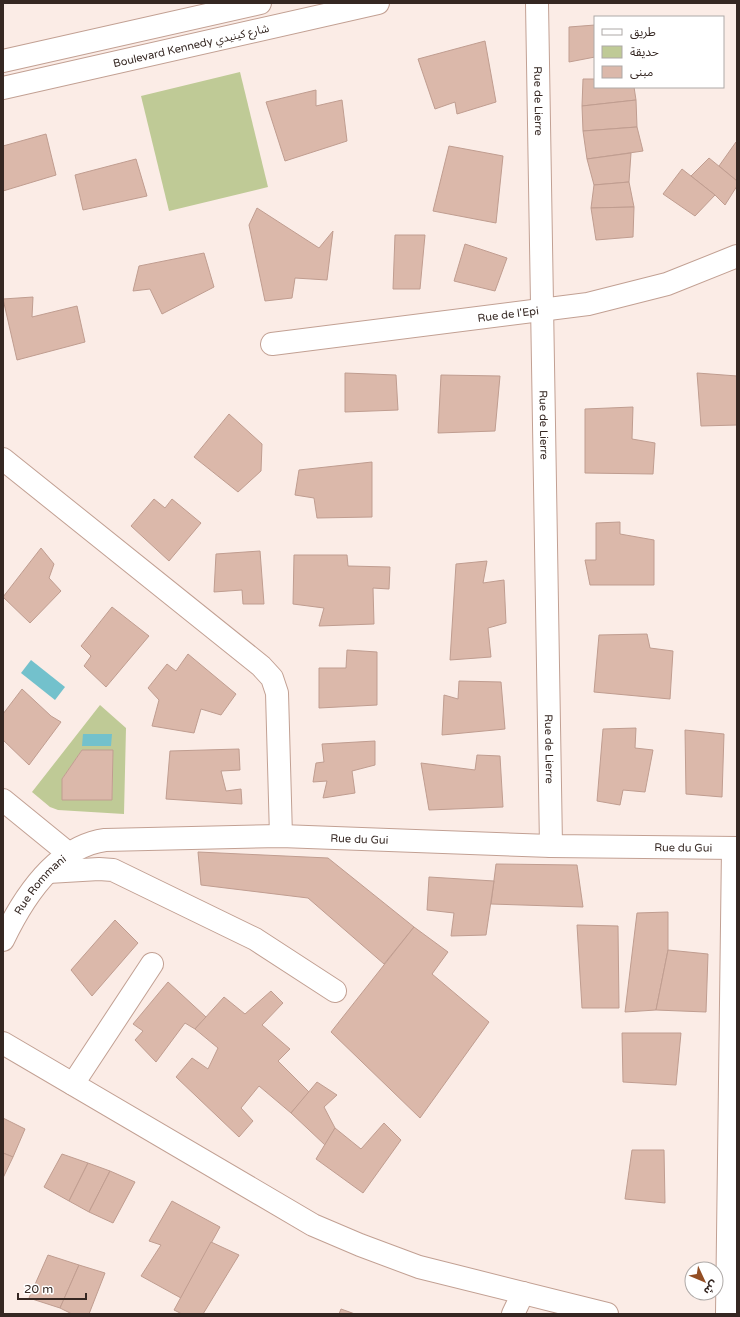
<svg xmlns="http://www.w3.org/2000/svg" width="740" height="1317" font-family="'Varela Round','Noto Sans Arabic',sans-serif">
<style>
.green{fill:#bfca96;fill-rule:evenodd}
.water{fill:#73c1cc}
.building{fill:#dbb8aa;stroke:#c09d90}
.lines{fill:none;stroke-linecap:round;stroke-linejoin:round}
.minor-casing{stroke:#c2a093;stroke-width:24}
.major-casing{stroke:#c2a093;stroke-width:24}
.minor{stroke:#fff;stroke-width:22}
.major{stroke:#fff;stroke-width:22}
.labels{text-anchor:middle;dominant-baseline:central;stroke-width:3;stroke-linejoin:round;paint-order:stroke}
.street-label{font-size:11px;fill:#352722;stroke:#fff}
</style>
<rect width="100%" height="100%" fill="#fbece6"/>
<g class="green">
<path d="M240,72L268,187L169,211L141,96Z"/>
<path d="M100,705L126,728L124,814L58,810L50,807L32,792ZM82,750H113L112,800H62V779Z"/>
</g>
<g class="water">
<path d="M31,660L65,687L55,700L21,673Z"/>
<path d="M83,734H112L111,746H82Z"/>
</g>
<g class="building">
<path d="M595,25V57L569,62V27Z"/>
<path d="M485,41L496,102L457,114L455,102L435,109L418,59Z"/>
<path d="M583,79H595V87H634L636,100L582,106Z"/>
<path d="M316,90V106L342,100L347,141L285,161L266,102Z"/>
<path d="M636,100L637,127L583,131L582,106Z"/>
<path d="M637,127L643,151L587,159L583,131Z"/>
<path d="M46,134L56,175L3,191V146Z"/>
<path d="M736,142H737V181L719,166Z"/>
<path d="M449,146L503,156L496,223L433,211Z"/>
<path d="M631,153L629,182L594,185L587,159Z"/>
<path d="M709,158L737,181V186L725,205L715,195L691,176Z"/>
<path d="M136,159L147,196L83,210L75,175Z"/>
<path d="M682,169L715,195L695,216L663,194Z"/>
<path d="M629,182L634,207L591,208L594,185Z"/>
<path d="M634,207L633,237L596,240L591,208Z"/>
<path d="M257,208L319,248L333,231L327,280L295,278L292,298L265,301L249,225Z"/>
<path d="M395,235H425L420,289H393Z"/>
<path d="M465,244L507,258L495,291L454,281Z"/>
<path d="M204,253L214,287L162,314L150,289L133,291L139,266Z"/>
<path d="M33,297L32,317L77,306L85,342L17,360L3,299Z"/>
<path d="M345,373L396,375L398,410L345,412Z"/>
<path d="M697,373L737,376V425L701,426Z"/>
<path d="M441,375L500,376L495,431L438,433Z"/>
<path d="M633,407L632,439L655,443L653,474L585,473V409Z"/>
<path d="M229,414L262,444L261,471L238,492L194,457Z"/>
<path d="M372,462V517L317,518L314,498L295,495L299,470Z"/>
<path d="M154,499L165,508L172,499L201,523L169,561L131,526Z"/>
<path d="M620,522V534L654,540V585H590L585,560H596V523Z"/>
<path d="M41,548L54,564L49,578L61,591L30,623L3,597Z"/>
<path d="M260,551L264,604H243L242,590L214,592L216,554Z"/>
<path d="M294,555H347L348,566L390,567L389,589L373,588L374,624L319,626L324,608L293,604Z"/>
<path d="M487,561L483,583L504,580L506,623L488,628L491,657L450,660L456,564Z"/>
<path d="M112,607L149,636L106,687L84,666L91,656L81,646Z"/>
<path d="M647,634L650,648L673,651L670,699L594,692L599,635Z"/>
<path d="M347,650L377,652V705L319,708V668H346Z"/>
<path d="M188,654L236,694L221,715L201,709L194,733L152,726L159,700L148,688L167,664L176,671Z"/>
<path d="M459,681L501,682L505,729L442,735L444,695L458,699Z"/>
<path d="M22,689L51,716L61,722L29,765L3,740V714Z"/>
<path d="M636,728L635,748L653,750L645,792L623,790L620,805L597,801L603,729Z"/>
<path d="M685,730L724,734L722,797L686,794Z"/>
<path d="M375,741V765L352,771L355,793L323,798L327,781L313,782L316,763L324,762L322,744Z"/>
<path d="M239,749L240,770L221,771L226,791L241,789L242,804L166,799L170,751Z"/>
<path d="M82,750H113L112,800H62V779Z"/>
<path d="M477,755L500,756L503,807L429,810L421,763L475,770Z"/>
<path d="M198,852L328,858L414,927L384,964L308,898L201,885Z"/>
<path d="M496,864L577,865L583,907L491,904Z"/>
<path d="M429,877L494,881L486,935L451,936L454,913L427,910Z"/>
<path d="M668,912V950L656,1010L625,1012L637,913Z"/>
<path d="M115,920L138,943L92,996L71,970Z"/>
<path d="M577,925L618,926L619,1008H582Z"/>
<path d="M414,927L448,952L432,974L489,1022L420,1118L331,1032Z"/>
<path d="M668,950L708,954L706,1012L656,1010Z"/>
<path d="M168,982L206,1017L195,1029L185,1023L156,1062L135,1040L143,1031L133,1024Z"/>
<path d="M271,991L283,1003L262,1025L290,1049L278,1061L309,1092L291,1113L259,1086L241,1108L253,1121L239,1137L176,1077L192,1058L208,1069L218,1048L195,1029L224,997L245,1014Z"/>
<path d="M622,1033H681L676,1085L623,1082Z"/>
<path d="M317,1082L337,1095L324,1107L335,1128L325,1145L291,1113Z"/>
<path d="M3,1118L25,1129L13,1157L3,1153Z"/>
<path d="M384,1123L401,1140L363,1193L316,1159L335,1128L361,1149Z"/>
<path d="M632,1150H664L665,1203L625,1199Z"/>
<path d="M3,1153L13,1157L3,1178Z"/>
<path d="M62,1154L88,1163L69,1201L44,1187Z"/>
<path d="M88,1163L110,1171L89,1212L69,1201Z"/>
<path d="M110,1171L135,1182L113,1223L89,1212Z"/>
<path d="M172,1201L220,1227L181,1298L141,1276L161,1245L149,1241Z"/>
<path d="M211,1242L239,1255L203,1314H182L174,1310Z"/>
<path d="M48,1255L79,1265L60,1308L29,1298Z"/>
<path d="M79,1265L105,1273L89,1314H72L60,1308Z"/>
<path d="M341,1309L355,1314H339Z"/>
</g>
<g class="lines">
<defs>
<g id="minor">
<path id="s1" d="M537,3L551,846"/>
<path id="s2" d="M272,344L588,304L667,284L737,256"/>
<path d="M3,459L261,666L272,678L277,693L281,836"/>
<path d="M3,800L68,853"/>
<path d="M48,872L99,869L113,870L255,939L335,991"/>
<path id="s3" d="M3,940C23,898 56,847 105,840L281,836L551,846L737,848"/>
<path d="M3,1043L313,1225L360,1245L419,1267L607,1314"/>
<path d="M73,1084L152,964"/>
<path d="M513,1314L523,1293"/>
<path d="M727,1314L733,848"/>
</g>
<g id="major">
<path d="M3,61L260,3"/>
<path d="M3,88L378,3"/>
</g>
</defs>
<use href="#minor" class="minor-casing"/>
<use href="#major" class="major-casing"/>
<use href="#minor" class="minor"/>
<use href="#major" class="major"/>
</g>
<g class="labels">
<g class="street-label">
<text transform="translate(191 46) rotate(-13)">Boulevard Kennedy شارع كينيدي</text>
<text stroke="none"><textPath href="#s1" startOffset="98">Rue de Lierre</textPath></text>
<text stroke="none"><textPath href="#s2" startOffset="238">Rue de l'Epi</textPath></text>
<text stroke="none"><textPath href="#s1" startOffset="422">Rue de Lierre</textPath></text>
<text stroke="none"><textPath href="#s1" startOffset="746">Rue de Lierre</textPath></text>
<text stroke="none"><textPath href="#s3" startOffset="403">Rue du Gui</textPath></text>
<text stroke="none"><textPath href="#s3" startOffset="727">Rue du Gui</textPath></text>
<text stroke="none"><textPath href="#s3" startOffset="67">Rue Rommani</textPath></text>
</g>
</g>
<rect width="740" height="1317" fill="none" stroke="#352722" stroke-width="8"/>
<rect x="594" y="16" width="130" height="72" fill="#ffffff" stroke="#aea9a7"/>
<rect x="602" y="29" width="20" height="6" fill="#ffffff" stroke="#aea9a7"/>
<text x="630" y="36" font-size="12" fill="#352722">طريق</text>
<rect x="602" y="46" width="20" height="12" fill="#bfca96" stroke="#aea9a7"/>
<text x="630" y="56" font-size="12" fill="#352722">حديقة</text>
<rect x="602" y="66" width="20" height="12" fill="#dbb8aa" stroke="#aea9a7"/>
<text x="630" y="76" font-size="12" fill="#352722">مبنى</text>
<g transform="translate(704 1281) rotate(134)"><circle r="19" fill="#ffffff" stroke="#aea9a7"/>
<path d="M0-3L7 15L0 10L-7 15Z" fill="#934e24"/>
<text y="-6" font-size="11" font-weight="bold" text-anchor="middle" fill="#352722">ش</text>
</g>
<path d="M18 1293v6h68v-6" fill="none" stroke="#352722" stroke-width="2"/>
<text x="24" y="1293" font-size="12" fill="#352722" stroke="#ffffff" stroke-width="3" paint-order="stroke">20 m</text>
</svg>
